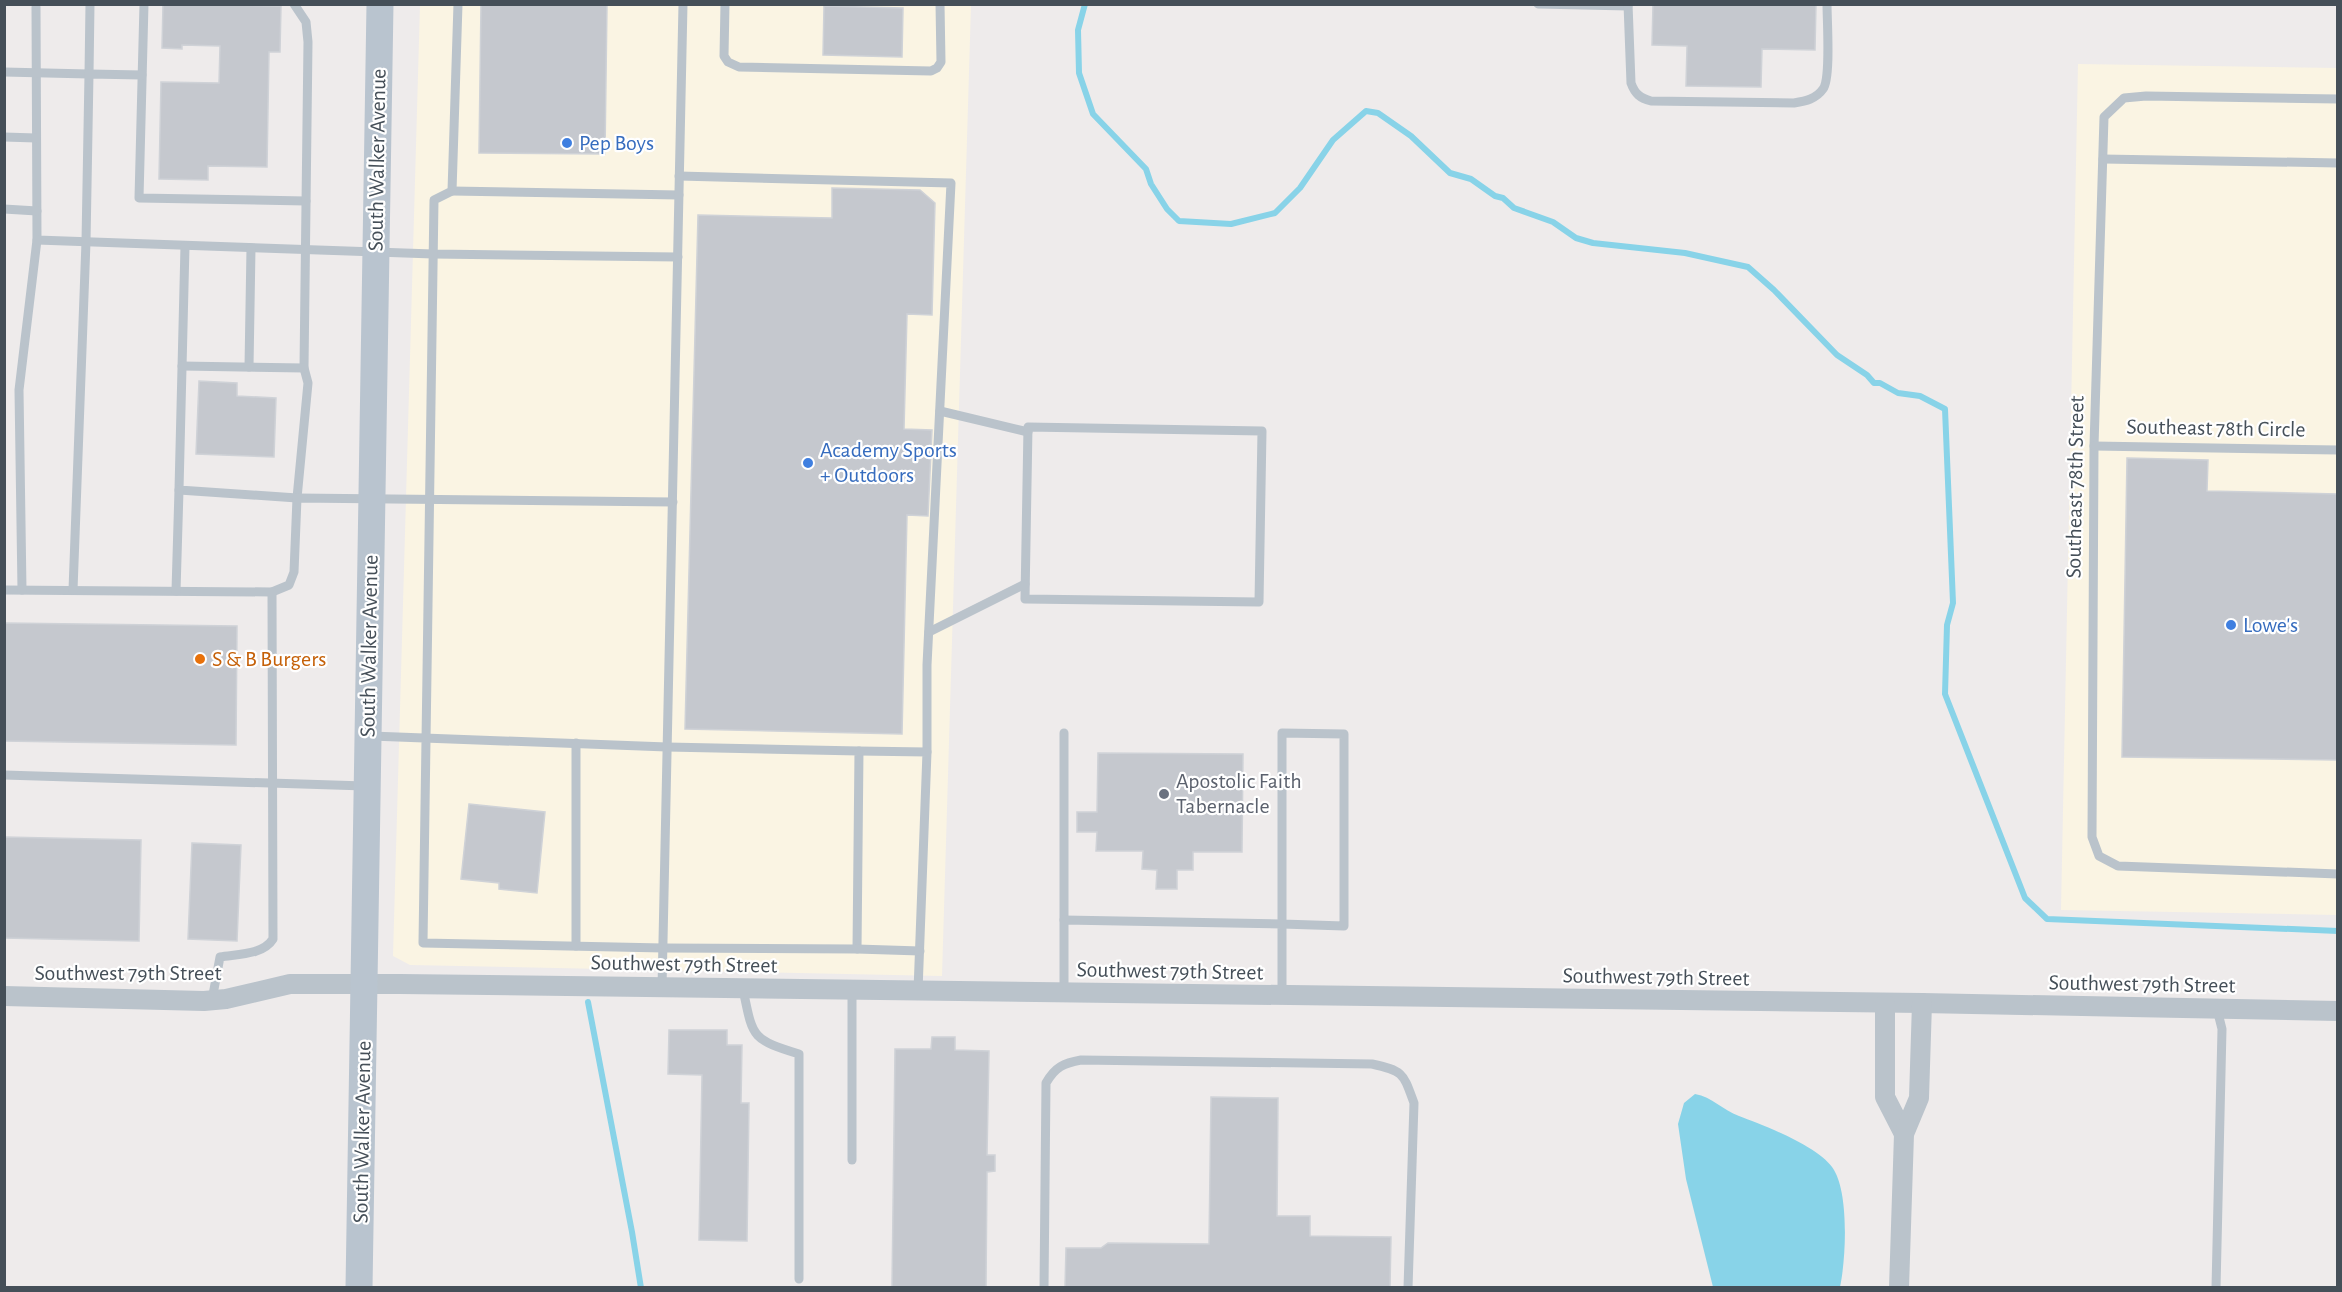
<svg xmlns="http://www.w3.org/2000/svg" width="2342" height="1292" font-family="'Alegreya Sans',sans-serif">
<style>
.commercial{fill:#faf4e3}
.water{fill:#88d3e8}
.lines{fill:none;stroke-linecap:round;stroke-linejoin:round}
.stream{stroke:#88d3e8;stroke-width:6}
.building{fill:#c5c8ce;stroke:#cfd2d7;stroke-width:1.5}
.lane{stroke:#bac3cb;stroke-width:9}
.street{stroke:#bac3cb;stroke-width:20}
.secondary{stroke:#b9c4cf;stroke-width:27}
.shop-dot{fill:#3f7fe0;stroke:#fff;stroke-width:2}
.food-dot{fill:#e8710a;stroke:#fff;stroke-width:2}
.worship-dot{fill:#6b7280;stroke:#fff;stroke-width:2}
.labels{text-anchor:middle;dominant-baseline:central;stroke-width:4.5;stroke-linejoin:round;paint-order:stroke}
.shop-label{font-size:22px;fill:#366cbe;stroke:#fff;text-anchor:start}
.street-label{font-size:22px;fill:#454f58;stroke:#fff}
.food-label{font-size:22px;fill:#c56008;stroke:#fff;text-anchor:start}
.worship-label{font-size:22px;fill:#5b616d;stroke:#fff;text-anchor:start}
</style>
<rect width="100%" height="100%" fill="#eeebeb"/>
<g class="commercial">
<path d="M420,5H971L942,976L410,965L393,956Z"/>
<path d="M2078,64L2337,68V915L2061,910Z"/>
</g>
<path class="water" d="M1695,1094C1712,1097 1723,1110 1739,1116C1763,1125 1821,1147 1834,1170C1849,1195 1846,1259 1840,1287H1713L1686,1179L1678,1124L1684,1103Z"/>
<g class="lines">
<g class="stream">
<path d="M1085,4L1078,30L1079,73L1093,114L1146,169L1151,184L1167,209L1179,221L1231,224L1275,213L1300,188L1333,140L1366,111L1378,113L1411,136L1450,173L1471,179L1495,196L1503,198L1514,208L1553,222L1576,238L1593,243L1685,253L1748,267L1774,290L1837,355L1867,375L1874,383H1880L1898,393L1920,396L1945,409L1953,603L1947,625L1945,694L2025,898L2047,919L2338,931"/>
<path d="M588,1002L632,1232L641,1288"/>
</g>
</g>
<g class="building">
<path d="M163,4L281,6L280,52H269L267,167L208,166V180L159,179L161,82L219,83L220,46L182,45V49L162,48Z"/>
<path d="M481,4H607L605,154L479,153Z"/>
<path d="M1653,4H1816L1815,50L1762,49L1761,87L1686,86L1687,46L1652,45Z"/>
<path d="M824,6L903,8L902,57L823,55Z"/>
<path d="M832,188L920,190L935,203L932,315L907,314L904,429L932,430L928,516L907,515L902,734L685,729L698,215L832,218Z"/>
<path d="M199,381L237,383V396L276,398L274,457L196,454Z"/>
<path d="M2127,458L2208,460L2207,491L2337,494V760L2122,757Z"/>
<path d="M4,623L237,626L236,745L4,741Z"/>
<path d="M1098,753L1243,754L1242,852H1193V870H1177V889H1156L1157,870L1142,869L1143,851H1096L1097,832H1077V812H1097Z"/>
<path d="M469,804L545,812L537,893L499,889V883L461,879Z"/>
<path d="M4,837L141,840L139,941L4,938Z"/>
<path d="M192,843L241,845L237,941L188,939Z"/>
<path d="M669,1030H727V1045H742L741,1103H749L747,1241L699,1240L702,1075L668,1074Z"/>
<path d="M932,1037H955V1050L989,1051L987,1155H995V1171L987,1172L986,1287H892L895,1049H931Z"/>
<path d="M1211,1097L1278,1098L1277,1216H1310V1236L1391,1237L1390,1287H1065L1066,1248H1101L1108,1243L1209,1244Z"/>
</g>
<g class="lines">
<g class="lane">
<path d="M144,4L139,198L306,201"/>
<path d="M725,4L724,56L728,62L739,67L931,71L937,68L941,62L940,4"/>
<path d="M1538,4L1628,6"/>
<path d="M1628,4L1631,83C1635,94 1640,98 1651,101L1794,103C1806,101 1816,99 1823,89C1831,79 1827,21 1827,4"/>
<path d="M36,7L37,240L433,254L678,257"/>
<path d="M4,72L89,74L90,4"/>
<path d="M2338,99L2146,96L2124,98L2104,117L2094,446L2092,837L2099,856L2118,866L2338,874"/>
<path d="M4,137L36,138"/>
<path d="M2103,159L2338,163"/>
<path d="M679,176L951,183L927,665V752"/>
<path d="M452,191L679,195"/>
<path d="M4,209L37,211"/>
<path d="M185,246L179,490L297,498L308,383L304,368L308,42L306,22L294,4"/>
<path d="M182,366L304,368"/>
<path d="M249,367L251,248"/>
<path d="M940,411L1028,432"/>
<path d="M1028,427L1262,431L1259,602L1025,599Z"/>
<path d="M2094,446L2338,450"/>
<path d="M4,590L272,592L289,585L294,572L297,498L673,502"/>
<path d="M22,590L19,390L37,240"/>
<path d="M73,590L86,242L89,74L142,75"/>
<path d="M176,591L179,490"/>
<path d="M929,632L1025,584"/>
<path d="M1282,733L1344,734V926L1282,924Z"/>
<path d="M371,736L667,747L859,751L857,949L663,948L423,943L434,200L452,191L458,4"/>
<path d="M859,751L927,752L918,991"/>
<path d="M4,775L365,786"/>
<path d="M1064,920V733"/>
<path d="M576,946V743"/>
<path d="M857,949L920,951"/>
<path d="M662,988L683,4"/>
<path d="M743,989C753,1038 751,1039 799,1054V1279"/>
<path d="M852,991V1160"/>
<path d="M1064,993V920L1282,924V997"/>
<path d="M212,1000L220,957C238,954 263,955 273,939L272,592"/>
<path d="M1044,1288L1046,1083C1055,1067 1064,1063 1081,1060L1372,1064C1404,1071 1403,1073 1414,1103L1408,1288"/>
<path d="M2216,1288L2222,1029L2217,1009"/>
</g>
<g class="street">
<path d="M4,996L204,1001L226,999L290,984H400L1922,1003L2338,1011"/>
<path d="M1885,1004V1097L1904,1134"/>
<path d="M1899,1288L1904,1134L1919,1098L1922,1003"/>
</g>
<path class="secondary" d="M359,1288L380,4"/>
</g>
<g class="shop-dot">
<circle cx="567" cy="143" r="6"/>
<circle cx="808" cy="463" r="6"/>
<circle cx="2231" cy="625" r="6"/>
</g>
<circle class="food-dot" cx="200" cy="659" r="6"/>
<circle class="worship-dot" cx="1164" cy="794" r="6"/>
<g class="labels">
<g class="shop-label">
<text x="579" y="143">Pep Boys</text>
<text x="820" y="450">Academy Sports<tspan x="820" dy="25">+ Outdoors</tspan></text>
<text x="2243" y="625">Lowe's</text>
</g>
<g class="street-label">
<text transform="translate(377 160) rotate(-89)">South Walker Avenue</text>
<text transform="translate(2216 428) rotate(1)">Southeast 78th Circle</text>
<text transform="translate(2075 487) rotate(-89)">Southeast 78th Street</text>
<text transform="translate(369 646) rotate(-89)">South Walker Avenue</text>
<text transform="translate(684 964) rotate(1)">Southwest 79th Street</text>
<text transform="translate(1170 971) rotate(1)">Southwest 79th Street</text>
<text x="128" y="973">Southwest 79th Street</text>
<text transform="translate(1656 977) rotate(1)">Southwest 79th Street</text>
<text transform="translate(2142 984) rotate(1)">Southwest 79th Street</text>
<text transform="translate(362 1132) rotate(-89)">South Walker Avenue</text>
</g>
<g class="food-label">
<text x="212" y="659">S &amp; B Burgers</text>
</g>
<g class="worship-label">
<text x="1176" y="781">Apostolic Faith<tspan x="1176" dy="25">Tabernacle</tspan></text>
</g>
</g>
<rect width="2342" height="1292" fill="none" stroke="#454f58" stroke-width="12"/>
</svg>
